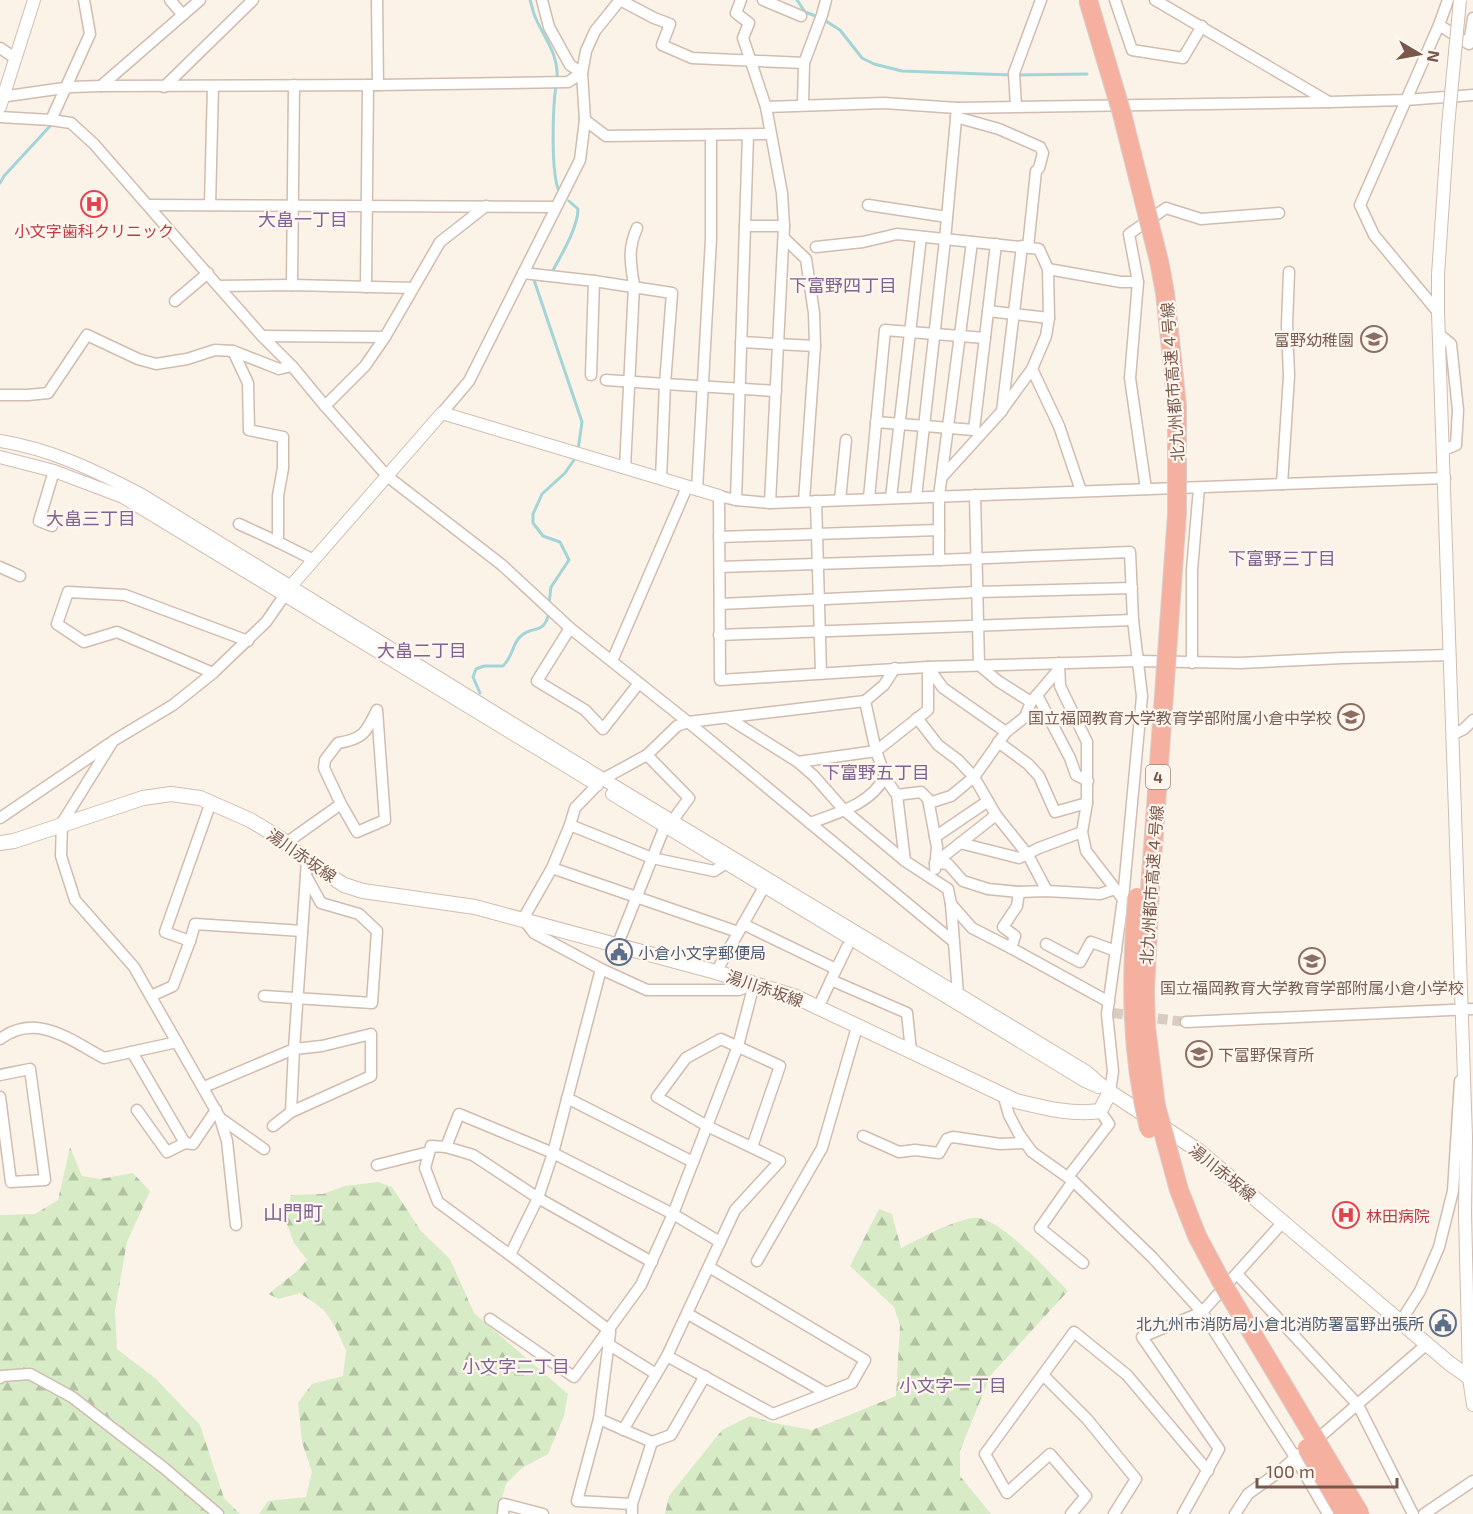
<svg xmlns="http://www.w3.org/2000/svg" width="1473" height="1514" font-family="'Exo 2','Noto Sans JP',sans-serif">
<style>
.forest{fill:url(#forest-firs)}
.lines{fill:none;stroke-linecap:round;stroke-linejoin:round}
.stream{stroke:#a2d4d8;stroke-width:3}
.minor-tunnel{stroke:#dbccc1;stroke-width:10;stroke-dasharray:10 5;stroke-linecap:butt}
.minor-casing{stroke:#d1bcb0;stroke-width:13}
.tertiary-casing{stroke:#d1bcb0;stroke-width:14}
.secondary-casing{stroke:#d4bcad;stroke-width:16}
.minor{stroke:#fff;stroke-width:10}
.tertiary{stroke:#fff;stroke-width:12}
.secondary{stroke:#fff;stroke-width:14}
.tertiary-bridge-casing{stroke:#d1bcb0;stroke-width:14;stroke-linecap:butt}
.motorway-bridge-casing{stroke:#d9d0cd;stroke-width:20;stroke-linecap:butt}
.tertiary-bridge{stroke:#fff;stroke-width:12}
.motorway-bridge{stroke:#f6b09f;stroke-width:18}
.labels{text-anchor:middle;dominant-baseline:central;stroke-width:4.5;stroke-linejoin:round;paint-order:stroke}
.shield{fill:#fff7ef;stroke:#a0887c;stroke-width:1.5}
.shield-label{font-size:15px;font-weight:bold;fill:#77584b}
.health-label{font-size:16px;fill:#be3a42;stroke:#fff7ef}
.education-label{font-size:16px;fill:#785e54;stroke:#fff7ef;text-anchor:end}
.street-label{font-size:16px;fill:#77584b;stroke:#fff7ef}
.service-label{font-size:16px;fill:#4e5e75;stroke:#fff7ef;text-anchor:start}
.neighbourhood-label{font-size:18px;fill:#806393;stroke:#fff7ef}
.quarter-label{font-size:20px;fill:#806393;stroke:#fff7ef}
</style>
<defs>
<pattern id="forest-firs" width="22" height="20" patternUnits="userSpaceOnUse" patternTransform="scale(1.5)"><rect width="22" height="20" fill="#d7ebc6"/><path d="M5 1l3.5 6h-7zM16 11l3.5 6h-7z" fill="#b3c1a3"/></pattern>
</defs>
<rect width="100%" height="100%" fill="#fcf3e8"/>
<g class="forest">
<path d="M70,1147L82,1176L100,1179L133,1173L150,1191L127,1242L115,1310L117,1349L156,1379L200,1425L224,1498L240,1514H0V1215L35,1214L58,1200Z"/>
<path d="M378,1182L392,1187L421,1231L450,1259L474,1313L568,1394L564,1416L548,1454L522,1468L506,1484L497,1514H259L268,1501L306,1497L312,1472L302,1442L298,1403L312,1384L343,1376L346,1351L335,1326L323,1309L300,1293L279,1299L268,1294L296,1272L307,1260L294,1243L285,1219L291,1195L323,1194L345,1186Z"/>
<path d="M879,1209L892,1214L901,1248C917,1240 963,1215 979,1218C1005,1223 1048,1271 1068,1291L990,1376L960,1451V1476L991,1514H665L669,1496L722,1430L750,1416L774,1423L812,1430L896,1396L900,1325L894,1307L850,1266Z"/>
</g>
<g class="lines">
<g class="stream">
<path d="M530,0C532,6 533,13 536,19C545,39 559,55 557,79"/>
<path d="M797,0L805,12L821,18L840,30L862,58L874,64L902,71L1011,75L1087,74"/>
<path d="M556,85C553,106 550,176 560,193"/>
<path d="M0,183L4,176L52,124"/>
<path d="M551,274C560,257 578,228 578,209L569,201"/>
<path d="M537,279L534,280L582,422L578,450"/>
<path d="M549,603L551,587L569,560L560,542L543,536L533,523V514L542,494L565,473L576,457"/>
<path d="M480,693L473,677L476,669L484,666H503C514,655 512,643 521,636C533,625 544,635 549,613"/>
</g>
<path class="minor-tunnel" d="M1113,1013L1186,1022"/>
<defs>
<g id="minor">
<path d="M170,0L183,15"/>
<path d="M377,0L378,85"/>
<path d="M542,0L549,27L570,65L582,73"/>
<path d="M620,0L654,18L670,24L662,45L692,58L804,63"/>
<path d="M741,0L736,13L749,23L743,38L766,107L782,193L784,226L770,503"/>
<path d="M763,0L801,16"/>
<path d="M1115,0L1132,50L1183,58L1202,26"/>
<path d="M1155,0L1329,102"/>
<path d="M1439,25L1469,44L1473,18"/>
<path d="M0,48L15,58"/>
<path d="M101,86L200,0"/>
<path d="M164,87L253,0"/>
<path d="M0,97L71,87L101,86L378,85L568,82L582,73"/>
<path d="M803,105L804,63L822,15L826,0"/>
<path d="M1016,106L1014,73L1041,0"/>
<path d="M766,107L884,103L957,108L1330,102L1405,100L1473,95"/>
<path d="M0,117L51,120L71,123L94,144L218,286L262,336L292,366L325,406L387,476L502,565L570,628L688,722L954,942"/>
<path d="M956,117L999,129L1040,147L1043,153L1039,168L1036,171L1028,247"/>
<path d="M51,120L90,34L84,0"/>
<path d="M585,120L606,136L769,134"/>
<path d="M149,205L556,207"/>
<path d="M210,205L213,86"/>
<path d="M868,205L947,217"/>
<path d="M745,226H784"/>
<path d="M784,238L806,259L814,313L815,346L804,501"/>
<path d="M972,242L939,496V560L1130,552L1133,620L1142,696L1123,899"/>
<path d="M816,247L863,242L897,234L1039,249L1048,269L1049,318L1046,336L1032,369L1059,426L1081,491"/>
<path d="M1048,269L1121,282H1138"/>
<path d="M523,273L594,281L672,293L665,384L776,391"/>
<path d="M292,285L294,85"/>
<path d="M218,286L292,285L413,288"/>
<path d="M366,287L368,85"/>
<path d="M175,301L208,273"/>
<path d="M988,311L1049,318"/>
<path d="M1438,312L1374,235L1360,205L1439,25L1448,0"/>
<path d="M1439,334L1451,344L1458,410L1456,445L1443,450"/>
<path d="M262,336L385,337"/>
<path d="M741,342L815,346"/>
<path d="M233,351L248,383L249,430L283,437V468L278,496V542L239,524"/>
<path d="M591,375L594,281"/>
<path d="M606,380L665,384L661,479"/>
<path d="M0,395H28L48,393L87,335L138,359L156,364L187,359L215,350L233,351L279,369L292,366"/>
<path d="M325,406L365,366L385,337L440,242L486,206"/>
<path d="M1002,410L1032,369"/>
<path d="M442,413L469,381L580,160L585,120L582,73L586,51L595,31L620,0"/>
<path d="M876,422L974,430L996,244"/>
<path d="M625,468L634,286C631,263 627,251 637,228"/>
<path d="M942,477L1002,411L1022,246"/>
<path d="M1445,478L770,503L736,500L719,496L720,680L928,667L1138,661L1240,663L1342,658L1450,655"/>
<path d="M1282,484L1289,376L1287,325L1289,272"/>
<path d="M1146,489L1130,378L1138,282L1129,234L1166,208L1201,219L1279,213"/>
<path d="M697,490L711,239V136"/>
<path d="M975,495L979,665L998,681L1031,702"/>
<path d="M916,497L945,240L957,108"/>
<path d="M869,498L885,330L985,338"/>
<path d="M891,498L921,237"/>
<path d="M736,500L748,135"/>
<path d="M840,500L846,440"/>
<path d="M816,501L821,673"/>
<path d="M52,526L39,521L54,471"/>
<path d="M719,537L939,530"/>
<path d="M278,542L314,560"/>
<path d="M0,567L20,576"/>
<path d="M720,567L939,560"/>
<path d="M720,604L977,592L1132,588"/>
<path d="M570,628L537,681L585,710L603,729L639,683"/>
<path d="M719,635L1133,620"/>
<path d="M612,661L687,487"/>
<path d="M1059,663L1060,686L1087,742V803L1082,832L1086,851L1123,899L1107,1014L1113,1071L1110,1092"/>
<path d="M1192,663V570L1199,488"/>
<path d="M928,667L943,688L1006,732"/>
<path d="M213,673L117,632L84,642L57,624L68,592L125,595L248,641"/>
<path d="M1037,695L1070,758L1076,775L1088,781"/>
<path d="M865,701L876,751L887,781L897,795L905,861"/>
<path d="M728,718L798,762L814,776L844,810L905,861L948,889L951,904L958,994"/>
<path d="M917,718L938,745L958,760L974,777L996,815L1028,855L1047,891"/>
<path d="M1454,734L1464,729L1473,720"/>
<path d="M998,742L1028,764L1039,776L1055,812L1087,803"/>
<path d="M647,755L689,798L673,820"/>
<path d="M798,762L876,751L928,710V667"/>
<path d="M897,795L921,792L928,799L937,847L935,869"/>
<path d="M929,803L951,796L974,777L1006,732L1025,717L1031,702L1059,669"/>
<path d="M0,818L109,744"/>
<path d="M810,823C837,813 872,804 885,776"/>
<path d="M570,825L652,858L714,871L726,863"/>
<path d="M935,837L988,801"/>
<path d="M286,843L341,804L357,832L385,820L377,710C366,732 364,739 338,743L325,760L324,768L341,804"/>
<path d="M960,843L1019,858L1039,848L1082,832"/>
<path d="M935,863L948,864L963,881L988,889L1019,892L1047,891L1100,894L1115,889"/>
<path d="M935,863L996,815"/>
<path d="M552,868L738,932"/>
<path d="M1019,892L1017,906L1003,927L1015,936L1011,948L1109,1002"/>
<path d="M951,904L972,928L1011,948"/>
<path d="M743,924L836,969"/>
<path d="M190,941L195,924L302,931"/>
<path d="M1046,944L1080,962L1091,942L1116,951"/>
<path d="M617,946L667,821"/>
<path d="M847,947L831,980L907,1013L911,1051"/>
<path d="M601,969L647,990H739L754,984"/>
<path d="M716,972L764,887L770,880"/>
<path d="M151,996L173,986L190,941L165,932L211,802"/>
<path d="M264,996L372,1003L377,931L359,914L321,903L306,876"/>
<path d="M818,1008L831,980"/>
<path d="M1186,1022L1473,1009"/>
<path d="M371,1034V1076L291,1112L294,1049L322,1046Z"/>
<path d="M0,1039C37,1012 70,1040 104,1058L177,1042"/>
<path d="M132,1052L185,1143"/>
<path d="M0,1075L30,1069L45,1180L11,1182L0,1097"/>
<path d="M204,1087L294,1049L307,861"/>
<path d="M1003,1094L1009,1115L1019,1134L1032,1152L1073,1181L1152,1257L1202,1312L1295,1457L1328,1514"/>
<path d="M567,1098L693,1162"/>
<path d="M137,1110L167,1152L185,1143L193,1144L216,1110"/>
<path d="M220,1118L264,1149"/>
<path d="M273,1126L291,1112"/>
<path d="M863,1136L899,1152L915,1150L939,1153L947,1139L953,1137L1000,1144L1025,1143"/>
<path d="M446,1147L431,1146L425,1168L438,1202L510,1255"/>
<path d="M377,1165L429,1152"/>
<path d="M1068,1177L1109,1124L1100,1111"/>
<path d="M1073,1181L1040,1228L1083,1263"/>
<path d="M236,1225L227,1141L220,1118L134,967L75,900L61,856L62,823L113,741L173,705L213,673L266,622L289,589"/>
<path d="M757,1261L822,1148L857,1027"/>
<path d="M652,1262L538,1198L473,1155L446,1147L459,1114L553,1153L673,1214L720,1242"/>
<path d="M1238,1275L1358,1405L1413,1514"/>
<path d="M688,1314L826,1393"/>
<path d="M490,1319L574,1377L641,1285L673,1214L738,1046L754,984"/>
<path d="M1401,1321L1420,1291L1439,1247L1453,1191L1460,1081"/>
<path d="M610,1331L510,1255L538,1198L553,1153L601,969L534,933L523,919L552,868L570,825L575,808L603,779L647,755L677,726L688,722L865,701L884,685L895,668"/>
<path d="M610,1333L599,1419L577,1501L632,1504"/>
<path d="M608,1344L656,1374"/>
<path d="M667,1356L773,1414L852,1383L865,1360L709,1267"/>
<path d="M1043,1375L1087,1419L1136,1479L1114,1514"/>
<path d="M0,1378L2,1376L30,1374L72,1397L164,1468L218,1514"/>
<path d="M599,1419L652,1442L632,1504V1514"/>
<path d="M623,1430L667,1356L735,1210L780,1161L707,1126L657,1097L686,1058L721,1039L780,1066L752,1147"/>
<path d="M652,1442L671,1435L705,1376"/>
<path d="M1314,1442L1427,1344"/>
<path d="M503,1514L504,1504L543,1514"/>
<path d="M1071,1514L1086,1496L1050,1454L1007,1493L985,1454L1074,1332L1127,1375L1208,1471"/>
<path d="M1183,1514L1219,1449L1142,1337L1202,1312L1284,1221"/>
<path d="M1235,1514L1248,1494L1280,1471L1299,1454"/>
<path d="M1424,1514L1473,1481"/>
</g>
<g id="tertiary">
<path d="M0,107L34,0"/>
<path d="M1448,126L1438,275V312L1466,1137L1465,1213L1469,1378L1473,1405"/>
<path d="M0,441C51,449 96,471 142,495L603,779L1087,1072L1110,1092"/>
<path d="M0,457L54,471L123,497L597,785"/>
<path d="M290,587L442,413L719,496"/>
<path d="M612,794L1085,1081L1098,1087"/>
</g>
<path id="secondary" d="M0,843L14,841L143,798L171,794L200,798L250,820L280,838L307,861L344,885L363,891L475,907L716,972L796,997L1016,1101C1045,1108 1071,1115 1100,1111L1110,1092L1199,1151L1449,1363L1473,1380"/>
</defs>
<use href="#minor" class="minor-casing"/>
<use href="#tertiary" class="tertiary-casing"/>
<use href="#secondary" class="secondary-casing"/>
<use href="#minor" class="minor"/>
<use href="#tertiary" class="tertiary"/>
<use href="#secondary" class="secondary"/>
<defs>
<path id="tertiary-bridge" d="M1448,126L1460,0"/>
<g id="motorway-bridge">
<path d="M1088,0L1122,114L1159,261L1165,293L1177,406V514L1150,889L1145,990L1146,1027L1156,1106L1179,1190L1197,1236L1221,1281L1360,1514"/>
<path d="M1137,897C1131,981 1130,1047 1149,1129"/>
<path d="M1307,1448L1345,1514"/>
</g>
</defs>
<use href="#tertiary-bridge" class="tertiary-bridge-casing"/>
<use href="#motorway-bridge" class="motorway-bridge-casing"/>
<use href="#tertiary-bridge" class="tertiary-bridge"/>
<use href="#motorway-bridge" class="motorway-bridge"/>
</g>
<defs>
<symbol id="hospital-ring" viewBox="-11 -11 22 22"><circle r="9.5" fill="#fff7ef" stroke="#e0444e" stroke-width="1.5"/><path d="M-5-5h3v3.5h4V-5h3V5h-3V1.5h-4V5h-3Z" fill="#e0444e"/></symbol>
<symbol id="school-ring" viewBox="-11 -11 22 22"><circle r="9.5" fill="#fff7ef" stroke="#8d6e63" stroke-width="1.5"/><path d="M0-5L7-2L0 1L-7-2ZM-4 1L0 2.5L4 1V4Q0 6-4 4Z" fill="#8d6e63"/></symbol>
<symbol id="civic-ring" viewBox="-11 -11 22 22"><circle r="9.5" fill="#fff7ef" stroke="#5c6f8a" stroke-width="1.5"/><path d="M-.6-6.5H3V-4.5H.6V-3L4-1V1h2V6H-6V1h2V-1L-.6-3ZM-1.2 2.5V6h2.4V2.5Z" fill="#5c6f8a"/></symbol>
</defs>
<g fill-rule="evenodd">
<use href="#hospital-ring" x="79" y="189" width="30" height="30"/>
<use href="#school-ring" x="1359" y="324" width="30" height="30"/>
<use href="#school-ring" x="1336" y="702" width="30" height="30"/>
<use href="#civic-ring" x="604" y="937" width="30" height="30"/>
<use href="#school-ring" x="1297" y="946" width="30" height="30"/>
<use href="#school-ring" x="1184" y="1039" width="30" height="30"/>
<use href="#hospital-ring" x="1331" y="1200" width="30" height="30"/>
<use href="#civic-ring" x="1428" y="1308" width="30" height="30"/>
</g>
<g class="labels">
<rect class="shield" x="1146" y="765" width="24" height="24" rx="4.5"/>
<g class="shield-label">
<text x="1158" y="777">4</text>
</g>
<g class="health-label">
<text x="94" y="230">小文字歯科クリニック</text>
<text x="1366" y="1215" text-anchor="start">林田病院</text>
</g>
<g class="education-label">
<text x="1354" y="339">富野幼稚園</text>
<text x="1332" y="717">国立福岡教育大学教育学部附属小倉中学校</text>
<text x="1312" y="987" text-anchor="middle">国立福岡教育大学教育学部附属小倉小学校</text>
<text x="1218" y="1054" text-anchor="start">下富野保育所</text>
</g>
<g class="street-label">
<text transform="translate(1172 382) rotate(-94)">北九州都市高速４号線</text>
<text transform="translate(302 855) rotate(35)">湯川赤坂線</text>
<text transform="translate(1151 885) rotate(-86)">北九州都市高速４号線</text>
<text transform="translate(765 988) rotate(19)">湯川赤坂線</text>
<text transform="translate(1223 1172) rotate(39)">湯川赤坂線</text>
</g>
<g class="service-label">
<text x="638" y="952">小倉小文字郵便局</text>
<text x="1424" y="1323" text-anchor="end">北九州市消防局小倉北消防署富野出張所</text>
</g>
<g class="neighbourhood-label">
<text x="303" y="219">大畠一丁目</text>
<text x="843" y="285">下富野四丁目</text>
<text x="91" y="518">大畠三丁目</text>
<text x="1282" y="558">下富野三丁目</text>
<text x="422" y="650">大畠二丁目</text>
<text x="876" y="772">下富野五丁目</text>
<text x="516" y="1366">小文字二丁目</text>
<text x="953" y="1385">小文字一丁目</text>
</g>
<g class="quarter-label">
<text x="293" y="1212">山門町</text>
</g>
</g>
<g transform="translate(1419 54) rotate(100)" stroke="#fff7ef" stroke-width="4.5" paint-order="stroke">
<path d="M0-4.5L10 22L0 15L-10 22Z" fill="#77584b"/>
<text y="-9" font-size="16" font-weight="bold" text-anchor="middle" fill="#77584b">N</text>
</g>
<path d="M1257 1478v9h140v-9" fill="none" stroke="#77584b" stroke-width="3"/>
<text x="1266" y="1478" font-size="18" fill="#77584b" stroke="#fff7ef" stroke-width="4.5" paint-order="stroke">100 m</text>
</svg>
